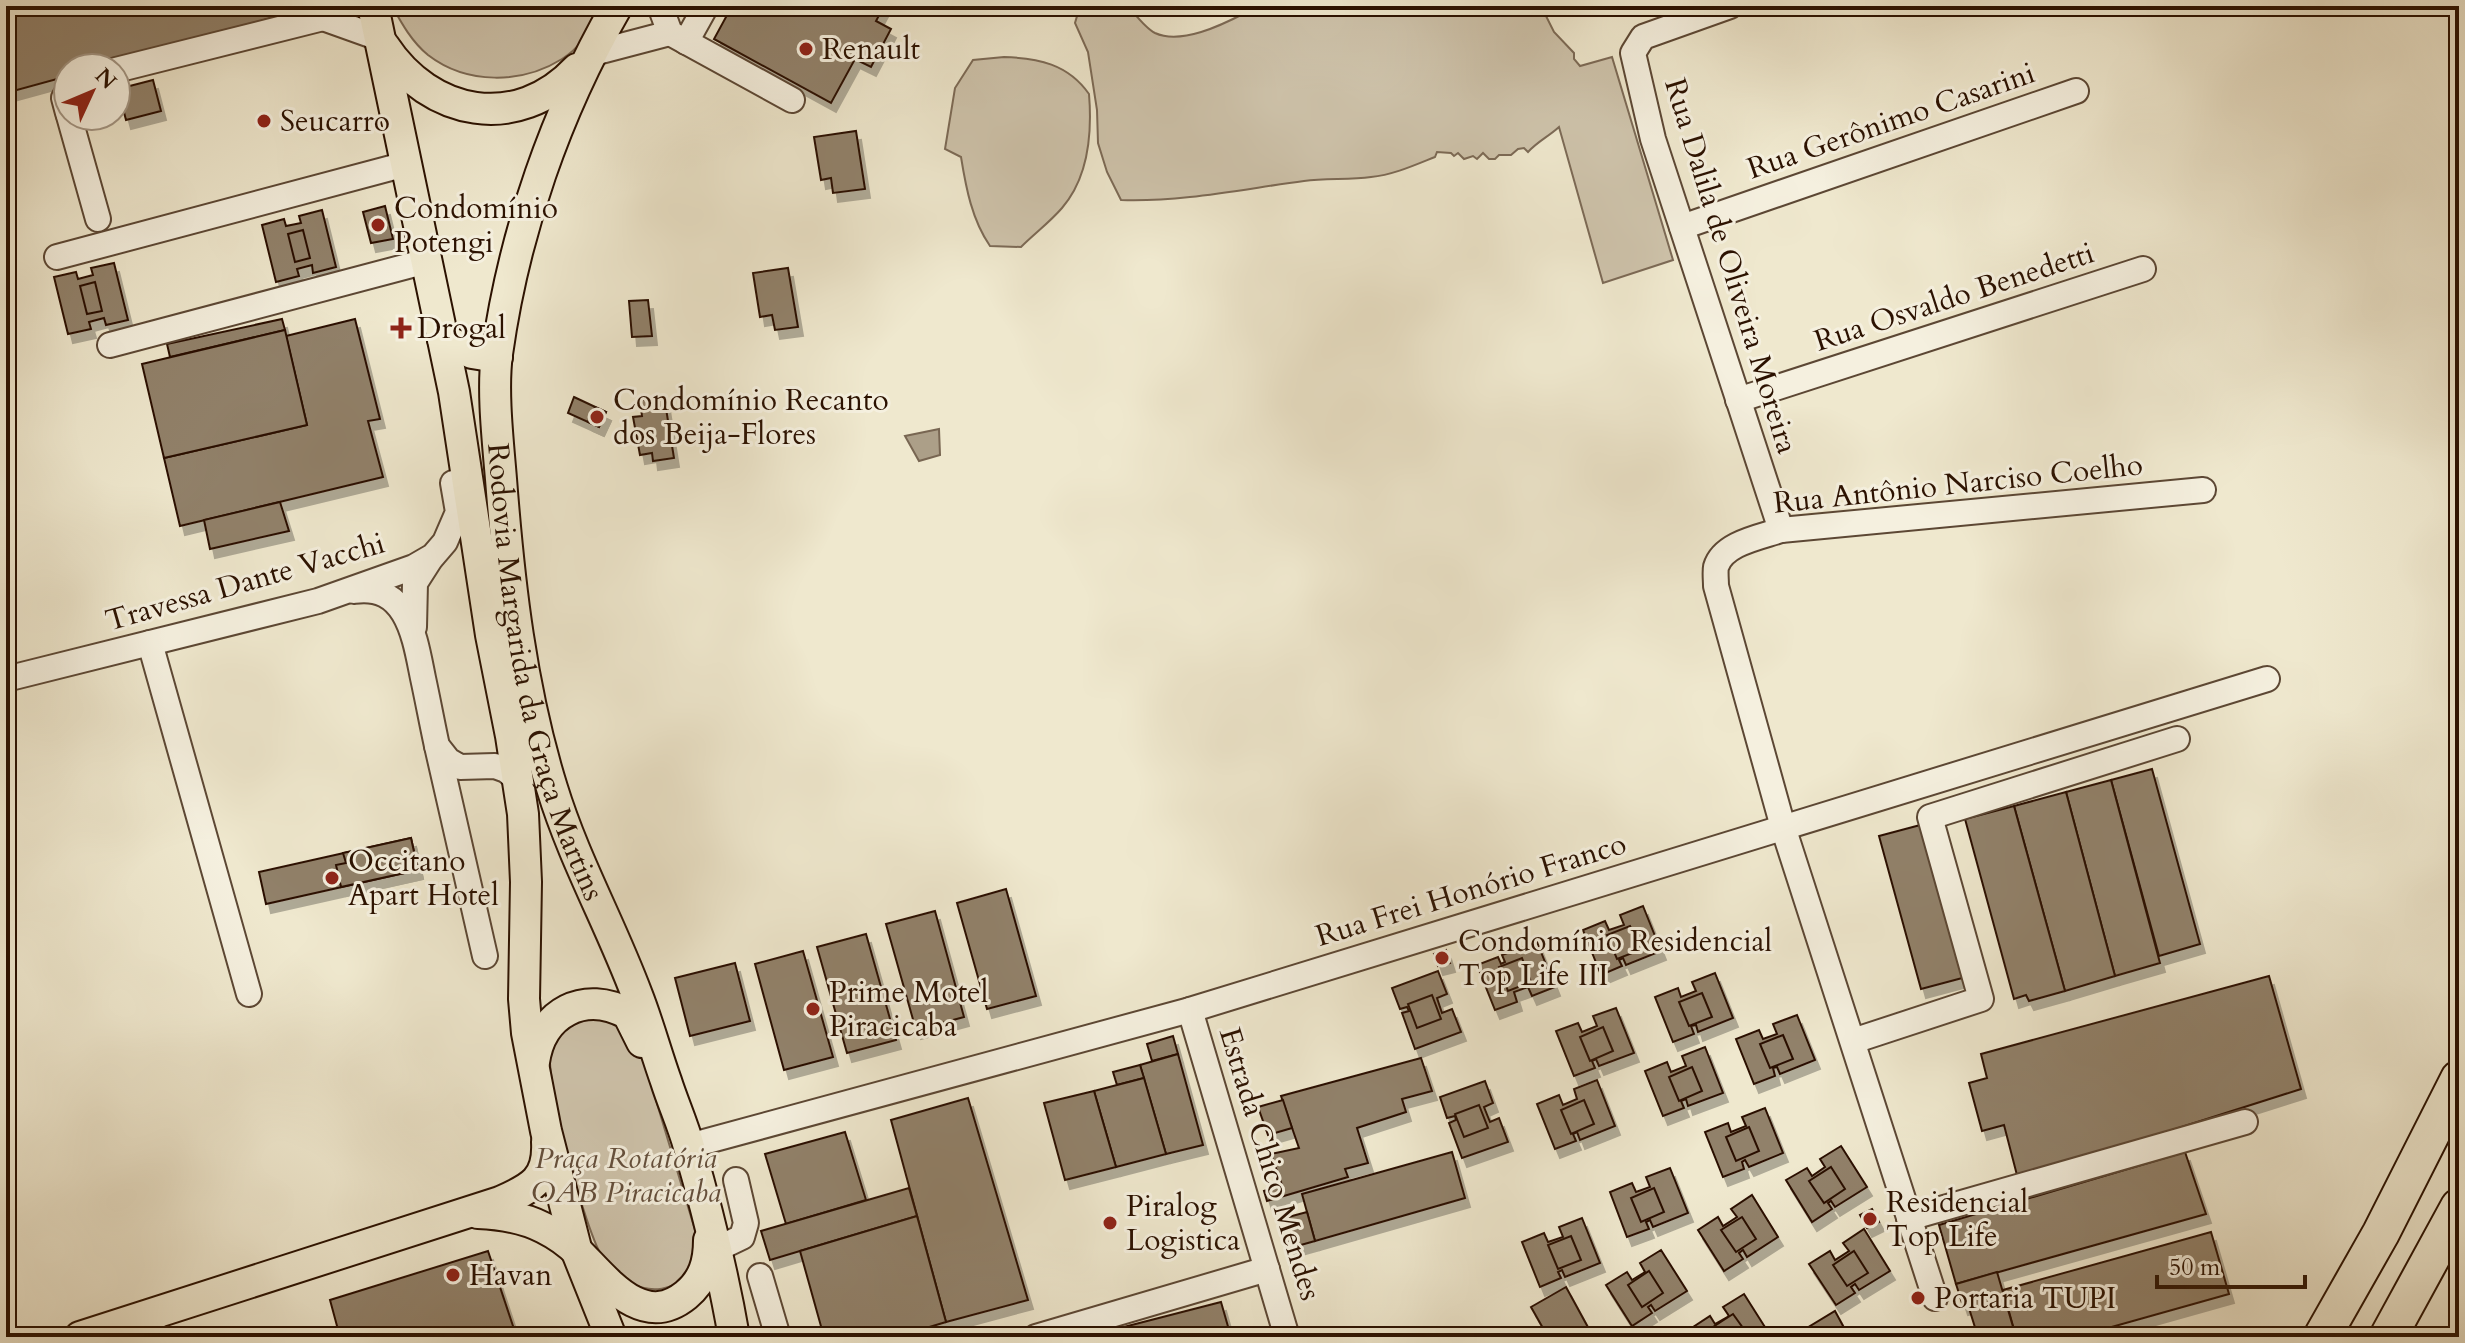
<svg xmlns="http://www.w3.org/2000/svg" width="2465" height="1343" font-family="Cardo,serif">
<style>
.green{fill:#cec3ab;stroke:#7c6a56;stroke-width:2}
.water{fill:#ac9f88;stroke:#786652;stroke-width:2}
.building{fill:#91816b;stroke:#2b1100;stroke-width:2;filter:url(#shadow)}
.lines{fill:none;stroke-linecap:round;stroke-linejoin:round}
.minor-casing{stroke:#5c4734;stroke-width:28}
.major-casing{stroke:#2b1100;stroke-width:34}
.highway-casing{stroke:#2b1100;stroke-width:40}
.minor{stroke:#f5f0df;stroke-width:24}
.major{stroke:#efe8ce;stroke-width:30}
.highway{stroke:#efe8ce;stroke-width:36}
.poi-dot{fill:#8f2418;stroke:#f5f0df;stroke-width:3}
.labels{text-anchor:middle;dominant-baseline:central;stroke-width:6;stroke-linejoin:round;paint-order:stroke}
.poi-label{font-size:30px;fill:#2b1100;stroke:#f5f0df;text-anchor:start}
.street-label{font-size:30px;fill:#2b1100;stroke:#f5f0df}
.park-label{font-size:30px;font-style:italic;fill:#644f3c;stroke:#f5f0df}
</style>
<defs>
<filter id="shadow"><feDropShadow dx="5" dy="9" stdDeviation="0" flood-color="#0004"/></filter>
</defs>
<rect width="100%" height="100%" fill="#efe8ce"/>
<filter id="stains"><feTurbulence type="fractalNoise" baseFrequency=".0025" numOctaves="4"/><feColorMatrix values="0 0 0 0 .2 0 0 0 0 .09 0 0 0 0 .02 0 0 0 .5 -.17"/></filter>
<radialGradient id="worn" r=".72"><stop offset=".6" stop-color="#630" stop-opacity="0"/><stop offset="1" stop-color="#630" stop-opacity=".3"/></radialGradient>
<g class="green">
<path d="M392,6H603C594,26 582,47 562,59C522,84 467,85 428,55C412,42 402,24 392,6Z"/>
<path d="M1080,6H1128C1135,14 1145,28 1155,33C1181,45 1222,25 1245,13L1248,6H1541L1554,32L1574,53V59L1580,66L1612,57L1673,260L1603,283L1559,127C1548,137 1538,141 1528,152L1524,148L1518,149L1511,155H1499L1495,159H1489L1483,153L1477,159L1473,156L1464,159L1458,153L1454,156L1451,153L1437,152L1435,157C1415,165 1393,175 1371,177C1349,180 1326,178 1304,181C1243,189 1183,202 1121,200L1107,172L1098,143L1097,110L1088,52L1075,23Z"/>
<path d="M1004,57C1038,58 1068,64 1089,94C1092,131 1089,177 1062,208C1050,222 1034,234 1021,247L990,246C972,220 966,188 961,157L945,149L955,88L973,60Z"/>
<path d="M594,1017L614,1020L636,1047L646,1067L698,1240C696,1299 635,1304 604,1260C586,1235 542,1073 551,1046C558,1027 576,1021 594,1017Z"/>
</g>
<path class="water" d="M939,429L940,455L919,461L905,436Z"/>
<g class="building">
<path d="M6,6H303V9L95,68H68V76L6,93Z"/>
<path d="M732,6H884L876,21L891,29L871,67L855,59L831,103L714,39Z"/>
<path d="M153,80L161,111L126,120L118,89Z"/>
<path d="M856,131L865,189L833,193L831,178L821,180L814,137Z"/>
<path d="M385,206L393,239L371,243L363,212Z"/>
<path d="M322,210L336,267L313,273L312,265L297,269L299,276L276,282L262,225L284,219L286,226L301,223L299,216Z"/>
<path d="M303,230L310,258L295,262L288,234Z"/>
<path d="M114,263L128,320L106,325L104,318L89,322L91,329L68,334L54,277L76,272L78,279L93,275L91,268Z"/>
<path d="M788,268L798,327L775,330L772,315L760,317L753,273Z"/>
<path d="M95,282L102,311L87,314L80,286Z"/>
<path d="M648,300L652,336L632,337L629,301Z"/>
<path d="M282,319L285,330L170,357L167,344Z"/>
<path d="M355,319L380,419L368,421L383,477L180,526L164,458L307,425L286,336Z"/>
<path d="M285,330L307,425L164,458L142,364Z"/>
<path d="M664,396L674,458L653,461L652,453L640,455L633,417L642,416L640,400Z"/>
<path d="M574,397L606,412L599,427L568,413Z"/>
<path d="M595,407L606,412L599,427L588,422Z"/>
<path d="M280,502L289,531L210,549L204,520Z"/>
<path d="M2152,769L2200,944L2159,956L2111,780Z"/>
<path d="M2111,780L2160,963L2115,976L2066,792Z"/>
<path d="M2066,792L2115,976L2065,991L2014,806Z"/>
<path d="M2014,806L2065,991L2029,1001L2026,995L2014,999L1965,819Z"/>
<path d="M1924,824L1966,977L1921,989L1879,836Z"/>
<path d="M411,838L418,870L266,904L259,872Z"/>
<path d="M411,838L418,870L341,887L336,865L346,863L343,853Z"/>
<path d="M1006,889L1036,996L987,1009L957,903Z"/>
<path d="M1643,906L1661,951L1626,965L1623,958L1619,960L1622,966L1601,975L1583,930L1605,921L1609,930L1624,925L1620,915Z"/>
<path d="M935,911L964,1017L916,1030L886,924Z"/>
<path d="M1630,926L1640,950L1617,959L1607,935Z"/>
<path d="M866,934L896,1040L847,1053L817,947Z"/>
<path d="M1537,942L1555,987L1532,996L1528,987L1514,992L1517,1002L1495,1010L1477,965L1498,957L1501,964L1505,962L1502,955Z"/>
<path d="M1446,950L1450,963L1438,966L1434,954Z"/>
<path d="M803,951L833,1057L784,1070L755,964Z"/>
<path d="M1522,958L1531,982L1508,991L1499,967Z"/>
<path d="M735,963L750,1021L690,1036L675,978Z"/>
<path d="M1438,971L1447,994L1437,998L1442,1013L1452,1009L1461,1032L1415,1049L1402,1013L1409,1011L1407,1007L1400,1009L1392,988Z"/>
<path d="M1715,973L1733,1018L1698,1032L1696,1025L1691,1026L1694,1034L1673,1042L1655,997L1678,988L1681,997L1696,991L1692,982Z"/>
<path d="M2269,976L2301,1089L2018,1179L2004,1125L1982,1131L1969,1083L1987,1078L1981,1054Z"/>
<path d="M1702,993L1712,1017L1689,1026L1679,1002Z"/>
<path d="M1432,995L1441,1019L1417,1028L1408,1004Z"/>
<path d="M1616,1008L1634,1053L1599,1066L1596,1059L1592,1061L1595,1068L1574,1076L1556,1031L1578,1023L1582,1032L1597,1026L1593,1016Z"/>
<path d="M1797,1015L1815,1060L1780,1074L1777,1067L1773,1068L1775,1076L1754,1084L1736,1039L1759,1030L1763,1039L1777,1034L1773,1024Z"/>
<path d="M1603,1027L1613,1051L1590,1061L1580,1037Z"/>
<path d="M1783,1035L1793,1059L1770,1068L1760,1044Z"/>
<path d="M1173,1036L1178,1054L1152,1061L1147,1044Z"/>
<path d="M1705,1047L1723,1093L1688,1106L1686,1099L1681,1101L1684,1108L1663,1116L1645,1071L1667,1062L1671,1072L1686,1066L1682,1056Z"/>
<path d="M1178,1054L1203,1145L1166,1154L1140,1065Z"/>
<path d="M1421,1058L1432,1091L1402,1099L1406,1112L1357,1128L1368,1163L1345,1169L1348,1177L1267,1201L1264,1191L1282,1185L1271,1154L1299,1148L1281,1096Z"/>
<path d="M1140,1065L1144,1078L1117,1085L1113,1072Z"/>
<path d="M1692,1067L1702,1091L1679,1101L1669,1077Z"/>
<path d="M1144,1078L1166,1154L1116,1167L1094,1091Z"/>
<path d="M1597,1080L1615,1126L1580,1140L1577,1132L1573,1134L1576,1141L1555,1149L1537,1104L1559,1095L1563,1105L1577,1099L1574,1089Z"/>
<path d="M1485,1081L1493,1103L1484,1107L1490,1122L1499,1118L1508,1142L1462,1158L1449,1123L1456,1120L1455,1116L1447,1118L1440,1097Z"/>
<path d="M1094,1091L1116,1167L1065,1180L1044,1103Z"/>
<path d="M968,1098L1028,1300L946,1322L891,1120Z"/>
<path d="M1283,1100L1292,1128L1268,1135L1258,1107Z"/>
<path d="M1584,1100L1594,1124L1571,1134L1561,1110Z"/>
<path d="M1479,1105L1488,1128L1464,1137L1455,1114Z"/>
<path d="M1765,1108L1783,1153L1749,1167L1745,1160L1742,1162L1744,1169L1723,1177L1705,1132L1728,1123L1731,1132L1746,1126L1742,1117Z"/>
<path d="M1749,1127L1759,1151L1736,1161L1726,1137Z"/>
<path d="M845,1132L866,1200L786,1224L765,1154Z"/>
<path d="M1841,1146L1867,1187L1835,1207L1831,1201L1828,1203L1832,1209L1812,1222L1786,1180L1807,1168L1812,1176L1825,1167L1820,1159Z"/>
<path d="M1452,1152L1465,1198L1315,1241L1302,1194Z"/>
<path d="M2185,1152L2206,1214L1956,1284L1939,1225Z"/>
<path d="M1831,1167L1845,1189L1824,1203L1809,1181Z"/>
<path d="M1670,1168L1688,1213L1653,1227L1650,1220L1646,1222L1649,1229L1627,1237L1610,1192L1632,1183L1636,1192L1650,1187L1646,1177Z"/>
<path d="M909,1188L917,1216L770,1260L761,1231Z"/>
<path d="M1654,1188L1664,1212L1641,1222L1631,1198Z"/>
<path d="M1752,1195L1778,1237L1747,1257L1743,1250L1739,1253L1743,1259L1724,1271L1698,1230L1718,1217L1723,1226L1737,1217L1731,1209Z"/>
<path d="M1872,1209L1879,1222L1867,1228L1860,1215Z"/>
<path d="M1307,1212L1315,1241L1290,1248L1281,1219Z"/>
<path d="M917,1216L946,1322L896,1337H824L800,1251Z"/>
<path d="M1742,1217L1756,1239L1736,1252L1721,1230Z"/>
<path d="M1582,1218L1600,1263L1565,1277L1562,1270L1558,1272L1561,1278L1540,1287L1522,1242L1544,1233L1548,1242L1563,1237L1559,1227Z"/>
<path d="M1864,1229L1890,1271L1859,1290L1855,1284L1851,1287L1855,1293L1836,1305L1809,1264L1830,1251L1835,1260L1849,1251L1843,1243Z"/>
<path d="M2211,1232L2229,1294L2076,1337H2016L2003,1290Z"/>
<path d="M1571,1236L1581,1260L1558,1269L1548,1245Z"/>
<path d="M1661,1250L1687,1291L1655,1311L1651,1305L1648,1307L1652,1313L1632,1326L1606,1285L1627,1272L1632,1280L1645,1272L1640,1263Z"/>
<path d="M488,1251L514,1329L531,1334L532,1337H340L330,1300Z"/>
<path d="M1854,1251L1868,1273L1847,1286L1833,1265Z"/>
<path d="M1649,1271L1663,1293L1642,1307L1628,1285Z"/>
<path d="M1997,1272L2016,1337H1978L1968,1305L1963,1306L1956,1284Z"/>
<path d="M1566,1287L1590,1331L1580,1337H1548L1531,1307Z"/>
<path d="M1744,1294L1770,1335L1695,1337L1690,1329L1710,1316L1715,1324L1729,1316L1723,1307Z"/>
<path d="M1221,1302L1231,1337H1085Z"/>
<path d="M1835,1311L1849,1337H1792Z"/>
<path d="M1733,1314L1748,1335L1719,1337L1713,1327Z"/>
</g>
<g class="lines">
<defs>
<g id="minor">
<path d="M321,6L323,18L379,38"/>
<path d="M660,6L670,33L792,100"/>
<path d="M1730,6L1643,37L1633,53L1653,139L1781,530"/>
<path d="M686,42L706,6"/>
<path d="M590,54L670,33"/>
<path d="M116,70L323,18"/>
<path d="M68,91L64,98L68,113"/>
<path d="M69,116L98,219"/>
<path d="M1682,227L2076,91"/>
<path d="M57,257L406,164"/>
<path d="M110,345L427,261"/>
<path d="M1738,400L2143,269"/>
<path d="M354,591C408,583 415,639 423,678C428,701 432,723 437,746L448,760L460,767L495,766L506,770L518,780"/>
<path d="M414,627L415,583L431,558"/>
<path d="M150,643L249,994"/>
<path d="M6,679L318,601L414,567L433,556L445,542L458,512L453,483"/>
<path d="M437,746L485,956"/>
<path d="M1190,1010L1287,1337"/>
<path d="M1853,1041L1981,999L1930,817L2177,739"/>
<path d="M689,1146L1190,1010L2267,679"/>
<path d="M1909,1218L2245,1122"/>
<path d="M715,1250L742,1237L746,1223L736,1180"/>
<path d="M760,1276L778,1337"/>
<path d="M1935,1298L1783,827L1716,586C1716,580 1715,572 1716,567C1723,543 1761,537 1781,530L2203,490"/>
<path d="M148,1316L156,1337"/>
<path d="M1036,1337L1267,1269"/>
</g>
<g id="major">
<path d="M373,6L454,392L491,635L511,736L523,814L526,882L524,999L527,1033L546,1131L577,1252L611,1337"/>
<path id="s1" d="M617,6C556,112 514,232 497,354C492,391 498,442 501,479C509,583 521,689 552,788C574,860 611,925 637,995C648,1023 656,1053 666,1081C673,1103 683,1125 689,1147C707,1209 723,1273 734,1337"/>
<path d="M384,46C430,116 517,133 577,69"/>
<path d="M443,339L472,353L497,357"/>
<path d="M534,1062C541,1012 585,990 628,1014L642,1042"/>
<path d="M478,1213C501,1214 523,1217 544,1228C556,1234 569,1243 579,1253C607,1281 643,1330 686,1295C704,1280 709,1262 709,1240"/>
<path d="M80,1337L500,1202C532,1188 549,1179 547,1142"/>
</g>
<g id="highway">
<path d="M2322,1337L2381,1233L2459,1079"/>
<path d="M2388,1337L2459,1207"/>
</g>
</defs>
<use href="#minor" class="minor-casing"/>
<use href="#major" class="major-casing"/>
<use href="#highway" class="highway-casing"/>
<use href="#minor" class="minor"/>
<use href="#major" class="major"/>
<use href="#highway" class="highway"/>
</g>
<g class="poi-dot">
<circle cx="806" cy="49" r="8"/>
<circle cx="264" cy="121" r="8"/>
<circle cx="378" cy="225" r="8"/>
<path d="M397 316h8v8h8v8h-8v8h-8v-8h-8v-8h8z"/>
<circle cx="597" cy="417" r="8"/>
<circle cx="332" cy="878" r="8"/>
<circle cx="1442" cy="958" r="8"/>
<circle cx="813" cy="1009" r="8"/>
<circle cx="1870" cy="1219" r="8"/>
<circle cx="1110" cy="1223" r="8"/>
<circle cx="453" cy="1275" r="8"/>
<circle cx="1918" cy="1298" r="8"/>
</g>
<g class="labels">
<g class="poi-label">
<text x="822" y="49">Renault</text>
<text x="280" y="121">Seucarro</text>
<text x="394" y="208">Condomínio<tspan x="394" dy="34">Potengi</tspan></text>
<text x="417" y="328">Drogal</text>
<text x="613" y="400">Condomínio Recanto<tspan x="613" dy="34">dos Beija-Flores</tspan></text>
<text x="348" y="861">Occitano<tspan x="348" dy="34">Apart Hotel</tspan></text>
<text x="1458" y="941">Condomínio Residencial<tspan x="1458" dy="34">Top Life III</tspan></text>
<text x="829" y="992">Prime Motel<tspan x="829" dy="34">Piracicaba</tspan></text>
<text x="1886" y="1202">Residencial<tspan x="1886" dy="34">Top Life</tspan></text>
<text x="1126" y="1206">Piralog<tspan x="1126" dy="34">Logistica</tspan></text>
<text x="469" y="1275">Havan</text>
<text x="1934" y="1298">Portaria TUPI</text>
</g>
<g class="street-label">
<text transform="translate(1891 121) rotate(-19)">Rua Gerônimo Casarini</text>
<text transform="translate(1731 266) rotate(73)">Rua Dalila de Oliveira Moreira</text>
<text transform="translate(1954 297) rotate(-18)">Rua Osvaldo Benedetti</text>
<text transform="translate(1958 484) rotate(-6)">Rua Antônio Narciso Coelho</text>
<text transform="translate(245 582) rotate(-16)">Travessa Dante Vacchi</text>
<text stroke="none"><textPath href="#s1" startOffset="694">Rodovia Margarida da Graça Martins</textPath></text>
<text transform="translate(1471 890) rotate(-17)">Rua Frei Honório Franco</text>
<text transform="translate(1270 1164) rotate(73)">Estrada Chico Mendes</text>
</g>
<g class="park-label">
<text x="626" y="1158">Praça Rotatória<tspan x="626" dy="34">OAB Piracicaba</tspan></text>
</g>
</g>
<rect width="2465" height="1343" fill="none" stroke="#efe8ce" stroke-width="32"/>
<rect x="8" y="8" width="2449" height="1327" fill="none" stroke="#2b1100" stroke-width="4"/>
<rect x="16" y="16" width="2433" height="1311" fill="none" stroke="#2b1100" stroke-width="2"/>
<g transform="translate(92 92) rotate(46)"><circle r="38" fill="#f5f0df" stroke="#a49786" stroke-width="2"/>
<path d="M0-6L14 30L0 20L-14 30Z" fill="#8f2418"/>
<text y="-12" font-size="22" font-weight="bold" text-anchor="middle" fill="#2b1100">N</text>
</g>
<path d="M2157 1275v12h148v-12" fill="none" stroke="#2b1100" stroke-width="4"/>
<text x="2169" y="1275" font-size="24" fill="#2b1100" stroke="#f5f0df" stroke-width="6" paint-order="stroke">50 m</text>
<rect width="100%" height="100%" filter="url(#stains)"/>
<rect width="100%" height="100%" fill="url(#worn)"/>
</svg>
